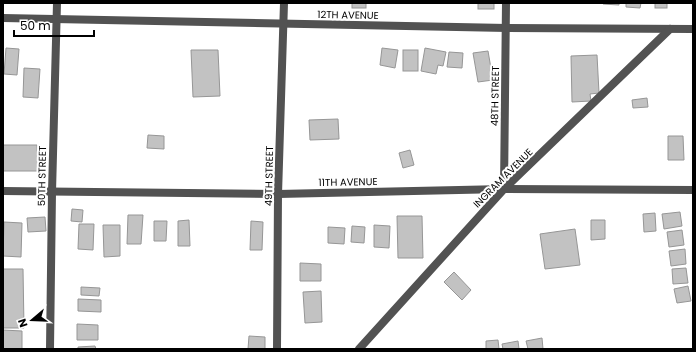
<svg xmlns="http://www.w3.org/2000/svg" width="696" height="352" font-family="Poppins,sans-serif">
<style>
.building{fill:#c2c2c2;stroke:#969696}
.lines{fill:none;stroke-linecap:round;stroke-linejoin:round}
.street{stroke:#525252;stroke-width:8}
.labels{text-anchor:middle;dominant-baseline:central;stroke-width:4;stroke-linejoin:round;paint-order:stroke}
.street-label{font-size:10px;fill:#000;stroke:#fff}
</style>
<rect width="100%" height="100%" fill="#fff"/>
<g class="building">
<rect x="352" y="3" width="14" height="5"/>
<rect x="478" y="3" width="16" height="6"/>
<path d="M603,3H619V5L603,4Z"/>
<path d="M626,3H641L640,8L626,7Z"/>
<rect x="655" y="3" width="12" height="5"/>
<path d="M6,48L19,49L17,75L4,74Z"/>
<path d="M382,48L398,50L395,68L380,65Z"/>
<path d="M425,48L446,52L443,66L438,65L436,74L421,71Z"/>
<path d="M191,50H218L220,96L193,97Z"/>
<rect x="403" y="50" width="15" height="21"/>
<path d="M488,51L493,80L478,82L473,53Z"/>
<path d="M449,52L463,53L462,68L447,67Z"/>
<path d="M597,55L599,93L590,94L591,101L572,102L571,56Z"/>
<path d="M24,68L40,69L38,98L23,97Z"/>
<path d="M647,98L648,107L633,108L632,100Z"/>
<path d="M338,119L339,139L310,140L309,120Z"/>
<path d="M148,135L164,136V149L147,148Z"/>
<path d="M668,136H683L684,160H668Z"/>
<path d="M3,145H37L38,171H3Z"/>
<path d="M410,150L414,165L403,168L399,153Z"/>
<path d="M72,209L83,210L82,222L71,221Z"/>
<path d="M680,212L682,226L664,229L662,214Z"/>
<path d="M655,213L656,231L644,232L643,214Z"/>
<path d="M128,215H143L141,244H127Z"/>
<path d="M397,216H422L423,258H398Z"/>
<path d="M45,217L46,231L28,232L27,218Z"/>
<path d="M189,220L190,246H178V221Z"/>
<path d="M591,220H605V239L591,240Z"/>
<path d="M154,221H167L166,241H154Z"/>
<path d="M251,221L263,222L262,250H250Z"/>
<path d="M4,222L22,223L21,257L3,256Z"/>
<path d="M79,224H94L93,250L78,249Z"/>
<path d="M103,225H120V256L104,257Z"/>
<path d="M374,225L390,226L389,248L374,247Z"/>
<path d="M352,226L365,227L364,243L351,242Z"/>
<path d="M328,227L345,228L344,244L328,243Z"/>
<path d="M575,229L580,265L545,269L540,234Z"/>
<path d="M682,230L684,245L669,247L667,232Z"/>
<path d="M685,249L686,264L671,266L669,251Z"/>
<path d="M300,263L321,264V281H300Z"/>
<path d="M686,268L688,283L673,284L672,269Z"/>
<path d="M3,269H23L24,328H3Z"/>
<path d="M454,272L471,290L462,300L444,282Z"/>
<path d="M688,286L691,301L677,303L674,289Z"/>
<path d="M81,287L100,288L99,296L81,295Z"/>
<path d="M321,291L322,322L305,323L303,292Z"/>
<path d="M78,299L101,300V312L78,311Z"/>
<path d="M77,324L98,325V340H77Z"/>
<path d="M3,330L22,331V349H3Z"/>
<path d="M249,336L265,337V349H248Z"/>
<path d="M542,338L543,349H528L526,341Z"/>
<path d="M498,340L499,349H486V341Z"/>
<path d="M518,341L519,349H503L502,344Z"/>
<path d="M95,346L96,349H78V347Z"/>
</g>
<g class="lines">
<g class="street">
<path d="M3,18L507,28L693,29"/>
<path d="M504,189L506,3"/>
<path d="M3,191L278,194L504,189L693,190"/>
<path d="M50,349L52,192L57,3"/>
<path d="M277,349L278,194L284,3"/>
<path d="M359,349L504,189L670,29"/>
</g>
</g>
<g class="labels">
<g class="street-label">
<text transform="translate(348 15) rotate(1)">12TH AVENUE</text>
<text transform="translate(495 96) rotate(-89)">48TH STREET</text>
<text transform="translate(42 176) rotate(-89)">50TH STREET</text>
<text transform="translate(269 176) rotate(-89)">49TH STREET</text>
<text transform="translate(503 178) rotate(-45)">INGRAM AVENUE</text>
<text transform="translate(348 182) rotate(-1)">11TH AVENUE</text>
</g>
</g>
<rect width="696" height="352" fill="none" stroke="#000000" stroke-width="8"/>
<g transform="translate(32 320) rotate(251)" stroke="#ffffff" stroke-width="3" paint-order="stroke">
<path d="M0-3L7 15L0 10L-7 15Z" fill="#000000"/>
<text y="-6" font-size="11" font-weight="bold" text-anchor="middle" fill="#000000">N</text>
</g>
<path d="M14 30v6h80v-6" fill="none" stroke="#000000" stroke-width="2"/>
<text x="20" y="30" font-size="12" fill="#000000" stroke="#ffffff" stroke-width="3" paint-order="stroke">50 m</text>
</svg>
